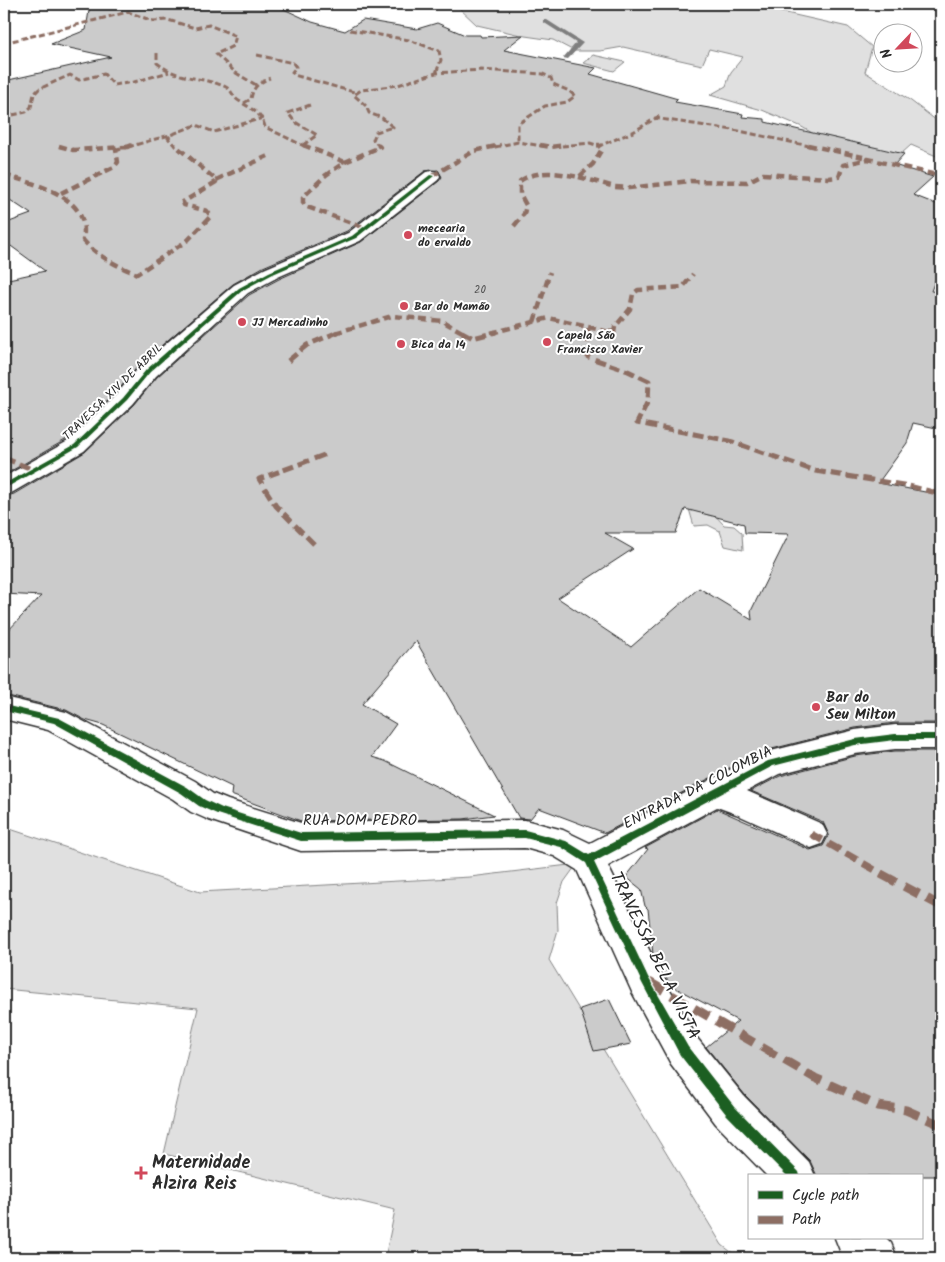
<svg xmlns="http://www.w3.org/2000/svg" width="945" height="1262" font-family="Kalam,sans-serif">
<style>
.green{fill:#e0e0e0;stroke:#868686}
.lines{fill:none;stroke-linecap:round;stroke-linejoin:round}
.stream{fill:#7e7e7e;fill-rule:evenodd}
.building{fill:#cbcbcb;stroke:#2b2b2b;fill-rule:evenodd}
.street-casing{stroke:#2b2b2b;stroke-width:3}
.street{fill:#fff;fill-rule:evenodd}
.quiet-far4{stroke:#8d6e63;stroke-width:3;stroke-dasharray:6 3;stroke-linecap:butt}
.quiet-far3{stroke:#8d6e63;stroke-width:4.5;stroke-dasharray:8 4.5;stroke-linecap:butt}
.quiet-far2{stroke:#8d6e63;stroke-width:5;stroke-dasharray:11 5;stroke-linecap:butt}
.quiet-far1{stroke:#8d6e63;stroke-width:7;stroke-dasharray:13 7;stroke-linecap:butt}
.quiet{stroke:#8d6e63;stroke-width:9;stroke-dasharray:17 9;stroke-linecap:butt}
.cycleway-casing{stroke:#fff;stroke-width:3}
.cycleway{fill:#1b5e20;fill-rule:evenodd}
.poi-dot{fill:#d1495b;stroke:#fff;stroke-width:2}
.labels{text-anchor:middle;dominant-baseline:central;stroke-width:4;stroke-linejoin:round;paint-order:stroke}
.far-number-label{font-size:11px;fill:#535353}
.far-poi-label{font-size:12px;font-weight:bold;fill:#2b2b2b;stroke:#fff;text-anchor:start}
.far-street-label{font-size:12px;fill:#2b2b2b;stroke:#fff}
.poi-label{font-size:15px;font-weight:bold;fill:#2b2b2b;stroke:#fff;text-anchor:start}
.street-label{font-size:15px;fill:#2b2b2b;stroke:#fff}
.near-street-label{font-size:18px;fill:#2b2b2b;stroke:#fff}
.near-poi-label{font-size:18px;font-weight:bold;fill:#2b2b2b;stroke:#fff;text-anchor:start}
</style>
<rect width="100%" height="100%" fill="#fff"/>
<filter id="ink" filterUnits="userSpaceOnUse"><feTurbulence type="fractalNoise" baseFrequency=".02" numOctaves="2"/><feDisplacementMap in="SourceGraphic" scale="10" xChannelSelector="R" yChannelSelector="G"/><feConvolveMatrix kernelMatrix="1 2 1 2 8 2 1 2 1" color-interpolation-filters="sRGB"/></filter>
<g filter="url(#ink)">
<g class="green">
<path d="M451,4H746L848,27L872,47L865,72L911,101L941,124V158L911,145L891,163L835,146L800,126L762,110L710,95L726,86L731,72L743,57L709,49L702,65L623,47L600,51H574L553,40L525,36L477,25L459,8Z"/>
<path d="M593,55L625,62L614,71L583,63Z"/>
<path d="M689,509L712,516V512L724,525L734,526L742,533L743,550L725,546L720,531L708,525L694,526Z"/>
<path d="M4,827L200,892L470,877L577,864L564,882L557,903L558,930L549,960L722,1245L739,1258H385L395,1210L164,1154L198,1008L4,989Z"/>
</g>
<g class="lines">
<path class="stream" d="M543,20H547L583,43L568,59L563,58L576,43L543,22Z"/>
</g>
<g class="building">
<path d="M90,4H273L312,22L345,31L363,20L417,29L437,23L465,35H480L481,37L523,35L504,50L596,68L590,74L678,99L675,102L743,114L742,117L765,119V122L904,154L894,165L933,177L913,195L941,206V265L931,291L941,292V429L913,423L907,443L878,483L941,495V723H895L855,728L760,752L605,833L539,808L530,819L519,818L416,641L362,704L396,724L372,757L385,761L494,815L463,819L301,821L231,795L232,787L103,725L85,720L66,710L4,695V635L41,596L4,594V497L14,494L85,452L134,405L157,377L249,295L279,279L361,242L439,181L442,177L438,170L425,171L347,231L263,267L233,284L139,365L116,393L67,439L4,475V280L45,271L4,241V224L31,214L4,196V81L111,57L51,44L86,30ZM685,509L744,524L745,533L789,534L751,611L752,620L699,588L631,647L558,598L633,549L605,533H676Z"/>
<path d="M895,751H941V1176H817L810,1161L745,1095L706,1047L738,1021L670,985L653,954L648,909L645,906L641,889L626,877L648,849L645,848L717,809L810,850L823,846L829,835L823,822L751,791L780,776L855,756Z"/>
<path d="M609,999L631,1044L594,1051L580,1009Z"/>
</g>
<g class="lines">
<defs>
<g id="street">
<path d="M432,171L438,172L440,176L438,180L360,241L278,277L248,293L156,376L133,404L84,451L13,492L4,495V477L68,441L117,394L140,366L234,285L264,269L348,233L426,172Z"/>
<path d="M4,697L66,712L195,781L213,794L228,800L301,823L525,820L563,830L590,843L760,754L771,751L855,730L895,725H941V749H895L855,754L779,774L747,791L822,824L827,834L822,844L811,848L736,814L717,807L608,866L658,968L697,1038L744,1096L809,1162L815,1176H767L716,1124L671,1064L632,992L577,870L554,856L525,848L301,851L209,820L191,812L173,799L48,730L4,719Z"/>
<path d="M835,1238H886L891,1243L897,1258H847L841,1253Z"/>
</g>
</defs>
<use href="#street" class="street-casing"/>
<use href="#street" class="street"/>
<g class="quiet-far4">
<path d="M350,30L409,40L439,51L441,60L436,73"/>
<path d="M4,43L128,12L153,21L168,20L195,28L209,25L236,36L233,46L216,54L236,73L256,85"/>
<path d="M157,53V63C180,81 202,76 226,87C232,90 233,98 239,101C250,108 262,113 265,127L306,147"/>
<path d="M257,55L293,63L296,67L292,72L294,75L357,93"/>
<path d="M244,103L251,99C253,86 259,83 270,78"/>
<path d="M4,117L26,112L31,107L34,94L39,89L70,75L79,80L104,74L114,85L134,82L169,72"/>
<path d="M654,118L739,131L814,147"/>
<path d="M303,145L317,135L295,122L288,113L310,105"/>
<path d="M59,146L62,147"/>
<path d="M128,147L173,134"/>
<path d="M176,147L168,138L173,134L196,125L214,132L263,118"/>
<path d="M380,147L373,140L376,132L393,127L382,118L369,113L366,106L354,95L361,90L398,85L436,73L481,70L543,74L551,78L553,84L569,91L575,96L567,102L545,106L518,124V142"/>
<path d="M495,147L518,142L548,147"/>
<path d="M553,147L590,143L599,146L633,132L661,115"/>
</g>
<g class="quiet-far3">
<path d="M303,145L345,162L326,175L303,197V203L307,207L365,228"/>
<path d="M540,145L550,147L565,145"/>
<path d="M597,145H600"/>
<path d="M808,145L863,157"/>
<path d="M59,146L73,150L127,147L116,150L118,162L114,167L61,193"/>
<path d="M127,147L132,145"/>
<path d="M345,162L380,147L378,145"/>
<path d="M4,175C35,184 92,196 83,240C97,256 117,266 137,274L188,240L211,216L207,211L184,205L183,202L216,182V180L175,145"/>
<path d="M432,176L474,151L501,145"/>
<path d="M579,177L615,187L629,188L690,181L747,182L763,174L829,178L839,177L843,165L868,159L941,176"/>
<path d="M216,180L268,156"/>
<path d="M514,226L524,214L526,205L520,194V181C538,169 558,173 579,177L593,164L602,149L599,146"/>
<path d="M534,322L550,272"/>
<path d="M588,328V333"/>
<path d="M335,333L392,316L442,321L464,333"/>
<path d="M491,333L549,318L614,333L615,327L630,309L633,294L638,290L683,287L693,274"/>
</g>
<g class="quiet-far2">
<path d="M462,332L473,338L496,332"/>
<path d="M588,332V357L628,371L649,381L648,401L637,423L730,441L815,471L909,486L941,494"/>
<path d="M609,332H614"/>
<path d="M288,361L307,345L338,332"/>
<path d="M4,458L34,470"/>
<path d="M314,544L276,506L259,479L324,455"/>
</g>
<path class="quiet-far1" d="M811,834L884,875"/>
<g class="quiet">
<path d="M881,874L941,906"/>
<path d="M649,982L815,1078L878,1106L906,1110L941,1125"/>
</g>
<defs>
<g id="cycleway">
<path d="M430,175L434,176L356,238L273,274L243,290L150,372L127,400L78,447L4,489V484L74,445L123,398L146,370L239,288L269,272L352,236Z"/>
<path d="M4,705L59,718L187,787L205,800L222,808L301,833L525,830L566,841L589,855L768,761L855,739L895,734H941V740H895L855,745L773,766L594,862L648,977L688,1047L734,1106L799,1172L800,1176H787L726,1114L680,1055L642,983L586,863L561,847L525,838L301,841L217,814L199,806L181,793L54,723L4,711Z"/>
</g>
</defs>
<use href="#cycleway" class="cycleway-casing"/>
<use href="#cycleway" class="cycleway"/>
</g>
</g>
<g class="poi-dot">
<circle cx="408" cy="235" r="5"/>
<circle cx="404" cy="306" r="5"/>
<circle cx="242" cy="322" r="5"/>
<circle cx="547" cy="342" r="5"/>
<circle cx="401" cy="344" r="5"/>
<circle cx="816" cy="707" r="5"/>
<path d="M138.5 1165.5h5v5h5v5h-5v5h-5v-5h-5v-5h5z"/>
</g>
<g class="labels">
<g class="far-number-label">
<text x="480" y="290">20</text>
</g>
<g class="far-poi-label">
<text x="418" y="228">mecearia<tspan x="418" dy="14">do ervaldo</tspan></text>
<text x="414" y="306">Bar do Mamão</text>
<text x="252" y="322">JJ Mercadinho</text>
<text x="557" y="335">Capela São<tspan x="557" dy="14">Francisco Xavier</tspan></text>
<text x="411" y="344">Bica da 14</text>
</g>
<g class="far-street-label">
<text transform="translate(113 392) rotate(-44)">TRAVESSA XIV DE ABRIL</text>
</g>
<g class="poi-label">
<text x="826" y="698">Bar do<tspan x="826" dy="17">Seu Milton</tspan></text>
</g>
<g class="street-label">
<text transform="translate(698 788) rotate(-27)">ENTRADA DA COLOMBIA</text>
<text x="360" y="821">RUA DOM PEDRO</text>
</g>
<g class="near-street-label">
<text transform="translate(654 956) rotate(64)">TRAVESSA BELA VISTA</text>
</g>
<g class="near-poi-label">
<text x="152" y="1163">Maternidade<tspan x="152" dy="21">Alzira Reis</tspan></text>
</g>
</g>
<rect width="945" height="1262" fill="none" stroke="#fff" stroke-width="20"/>
<rect x="10" y="10" width="925" height="1242" fill="none" stroke="#2b2b2b" stroke-width="2" filter="url(#ink)"/>
<rect x="748" y="1174" width="175" height="65" fill="#ffffff" stroke="#aaaaaa"/>
<rect x="758" y="1191" width="25" height="8" fill="#1b5e20" stroke="#aaaaaa"/>
<text x="792" y="1200" font-size="15" fill="#2b2b2b">Cycle path</text>
<rect x="758" y="1216" width="25" height="8" fill="#8d6e63" stroke="#aaaaaa"/>
<text x="792" y="1224" font-size="15" fill="#2b2b2b">Path</text>
<g transform="translate(898 48) rotate(245)"><circle r="24" fill="#ffffff" stroke="#aaaaaa"/>
<path d="M0-4L9 19L0 12L-9 19Z" fill="#d1495b"/>
<text y="-8" font-size="14" font-weight="bold" text-anchor="middle" fill="#2b2b2b">N</text>
</g>
</svg>
